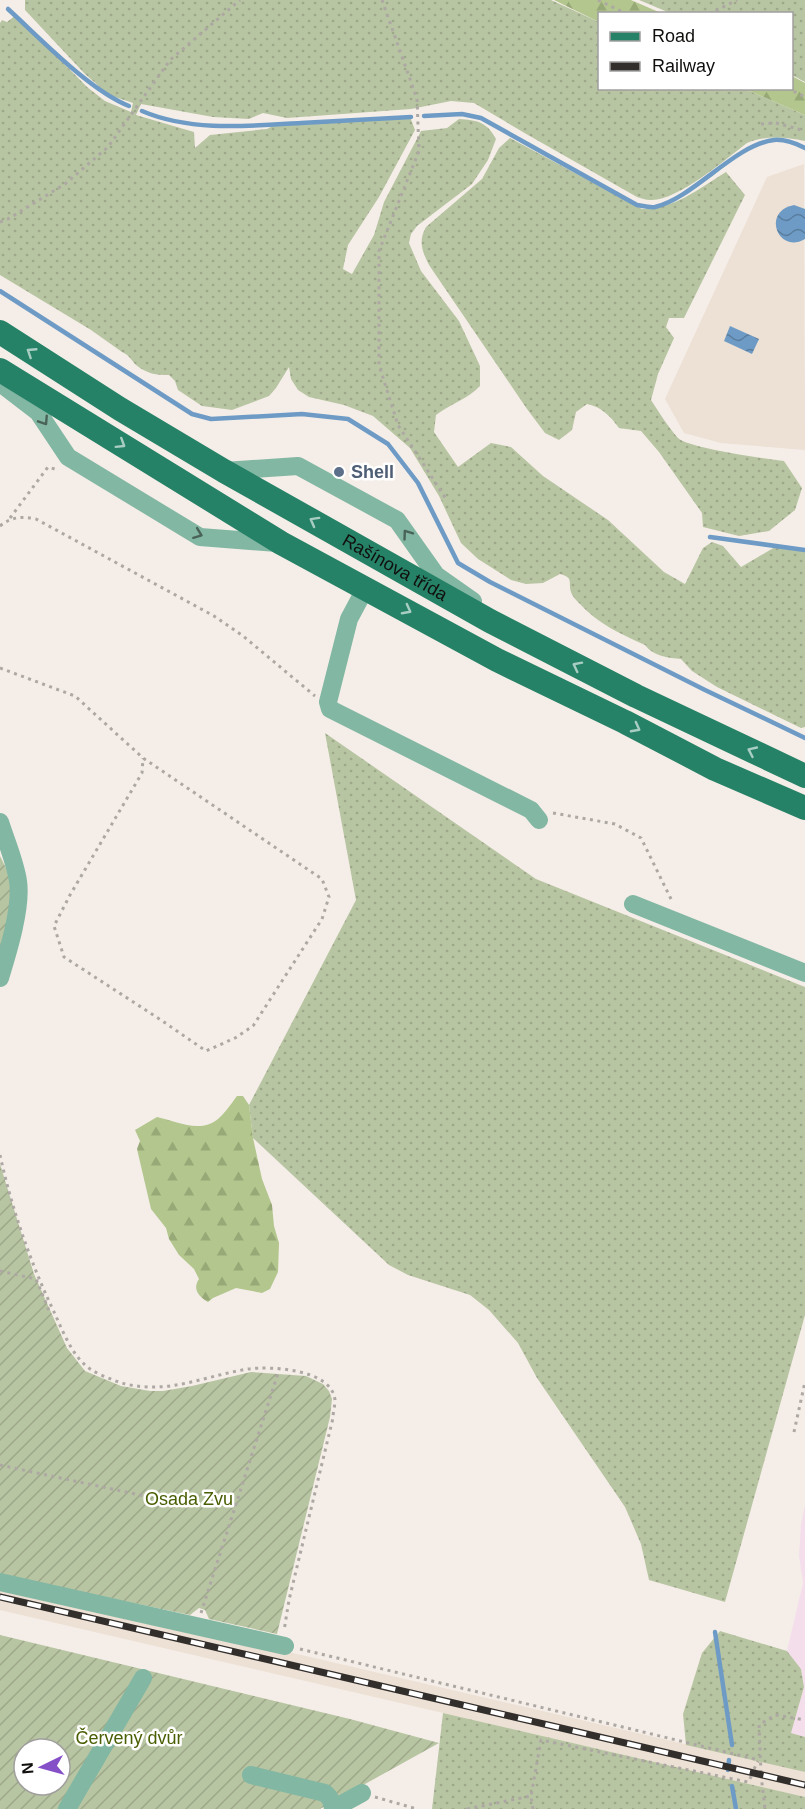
<svg xmlns="http://www.w3.org/2000/svg" width="805" height="1809" font-family="Arial,sans-serif">
<style>
.commercial{fill:#f4deec}
.built{fill:#ede0d4}
.grass{fill:url(#grass-dots)}
.forest{fill:url(#forest-firs)}
.garden{fill:url(#garden-furrows);fill-rule:evenodd}
.water{fill:url(#water-waves)}
.lines{fill:none;stroke-linecap:round;stroke-linejoin:round}
.stream{stroke:#6e9bc5;stroke-width:4.5}
.path{stroke:#ada8a3;stroke-width:3;stroke-dasharray:3 4.5;stroke-linecap:butt}
.minor{stroke:#82b7a3;stroke-width:18}
.major{stroke:#268267;stroke-width:24}
.rail-casing{stroke:#312e2c;stroke-width:7}
.rail{stroke:#fff;stroke-width:4.5;stroke-dasharray:14;stroke-linecap:butt}
.oneway{stroke:#a8cdc2}
.oneway2{stroke:#4a6358}
.service-dot{fill:#5c6f8a;stroke:#fff;stroke-width:2}
.labels{text-anchor:middle;dominant-baseline:central;stroke-width:5;stroke-linejoin:round;paint-order:stroke}
.service-label{font-size:18px;font-weight:bold;fill:#4e5e75;stroke:#fff;text-anchor:start}
.street-label{font-size:18px;fill:#110f0d;stroke:#fff}
.park-label{font-size:18px;fill:#495f03;stroke:#fff}
</style>
<defs>
<pattern id="grass-dots" width="8" height="8" patternUnits="userSpaceOnUse" patternTransform="scale(1.5)"><rect width="8" height="8" fill="#b8c5a2"/><path d="M2 2h.1M6 6h.1" fill="none" stroke="#9da88a" stroke-width="1.8" stroke-linecap="round"/></pattern>
<pattern id="forest-firs" width="22" height="20" patternUnits="userSpaceOnUse" patternTransform="scale(1.5)"><rect width="22" height="20" fill="#b2c68d"/><path d="M5 1l3.5 6h-7zM16 11l3.5 6h-7z" fill="#98a978"/></pattern>
<pattern id="garden-furrows" width="10" height="10" patternUnits="userSpaceOnUse" patternTransform="scale(1.5)"><rect width="10" height="10" fill="#b8c5a2"/><path d="M-1 1l2-2M0 10L10 0M9 11l2-2" fill="none" stroke="#9da88a"/></pattern>
<pattern id="water-waves" width="16" height="10" patternUnits="userSpaceOnUse" patternTransform="scale(1.5)"><rect width="16" height="10" fill="#6e9bc5"/><path d="M0 5q4-4 8 0t8 0" fill="none" stroke="#597d9e"/></pattern>
</defs>
<rect width="100%" height="100%" fill="#f5eee8"/>
<path class="commercial" d="M805,1505V1737L791,1733L804,1687L801,1669L787,1651L803,1583L799,1556L801,1524Z"/>
<g class="built">
<path d="M804,164L805,450L721,443L684,433L665,399L767,177Z"/>
<path d="M0,1585L805,1772V1797L0,1610Z"/>
</g>
<g class="grass">
<path d="M25,0H551L599,22L600,88L745,89L805,115V141C784,137 767,135 747,143C726,159 676,202 650,200C646,200 641,198 637,197L528,135L474,103L451,101L411,109L287,118L263,113L249,119L213,117L141,104L136,115L194,132L195,148L210,135L267,129L278,123L410,117L415,130L379,197L348,245L343,269L352,274L374,235L384,202L421,131L447,128L459,119C477,120 487,122 496,139L488,160L472,184L417,226L411,234L409,243L421,271L459,321L480,366V386C468,399 450,404 436,415L434,432L458,467L491,443L511,447L543,476L608,520L664,572L685,584L703,548L712,542L723,546L741,567L775,547L805,551V727L801,728L717,687L692,671L681,659C668,658 653,656 645,645C621,634 598,624 580,604C577,601 572,596 571,592C568,581 574,578 560,574L543,583L526,584L511,580L478,559L461,543L439,496L410,448L373,416L344,405L309,397L298,390L291,379L289,367L276,388L269,396L232,410L202,406L178,390L175,381L169,375C156,375 147,374 136,365C131,360 129,355 122,352L91,330L0,275V23L2,20L7,22L16,15L87,87L105,101L131,112L133,103L109,95L85,74L25,10Z"/>
<path d="M639,0H805V82L792,75V14L670,13Z"/>
<path d="M510,138L642,209C675,209 698,189 726,172L745,195L684,318H669L666,327L674,338L658,374L651,400C659,412 668,427 678,438C688,448 766,459 784,461L802,488L795,510L769,531L739,536L703,527L702,513L659,452L641,431L619,428C610,416 602,407 587,404L576,412L572,430L559,440L545,433L527,409L429,265C422,251 418,241 426,227L482,179L499,148Z"/>
<path d="M325,733L536,879L805,987V1315L725,1602L649,1580L641,1544L625,1507L537,1378L518,1343L489,1310L470,1295L408,1275L389,1265L253,1138L249,1105L356,900Z"/>
<path d="M720,1631L787,1651L801,1669L804,1687L791,1733L805,1737V1772L686,1745L683,1714L702,1653Z"/>
<path d="M443,1713L805,1797V1809H432Z"/>
</g>
<g class="forest">
<path d="M554,0H631L661,13L600,14L599,22Z"/>
<path d="M792,76L805,83V115L745,89L792,88Z"/>
<path d="M237,1096H243L249,1105L253,1138L262,1179L272,1205L274,1226L279,1243L278,1272L270,1289L262,1293L236,1288L213,1298L208,1302C199,1297 192,1289 199,1279L194,1269L179,1255L169,1239L166,1228L151,1209L137,1149L140,1141L135,1130L157,1117C176,1121 200,1134 218,1119C225,1113 231,1104 237,1096Z"/>
</g>
<g class="garden">
<path d="M0,856L14,884L0,957Z"/>
<path d="M0,1164L34,1274L67,1348L85,1371L121,1386L150,1391H163L192,1386L251,1372L306,1376L323,1384L329,1391L332,1399L330,1417L277,1634L209,1619L205,1610L199,1608L190,1615L0,1575Z"/>
<path d="M0,1635L350,1719L439,1743L320,1809H0ZM24,1749H60V1785H24Z"/>
</g>
<g class="water">
<path d="M794,205L805,209V239C778,255 761,211 794,205Z"/>
<path d="M730,326L759,339L752,354L724,341Z"/>
</g>
<g class="lines">
<g class="stream">
<path d="M8,9C41,39 89,90 129,106"/>
<path d="M142,111C191,132 249,126 301,123C338,121 374,119 411,117"/>
<path d="M424,116L462,114L481,118L637,205C643,206 650,208 655,207C695,197 734,145 774,140C785,139 795,143 805,148"/>
<path d="M0,291L192,414L211,419L302,414L348,419L388,444L418,483L458,563L490,582L705,690L805,738"/>
<path d="M710,537L805,550"/>
<path d="M715,1632L732,1745"/>
<path d="M728,1770L729,1760"/>
<path d="M732,1786L736,1809"/>
</g>
<g class="path">
<path d="M382,0L417,99L419,151L379,251V365L398,425L446,499"/>
<path d="M598,0L627,14"/>
<path d="M709,14L737,0"/>
<path d="M787,88L805,97"/>
<path d="M761,124L776,123L805,131"/>
<path d="M0,222L8,219L65,184L108,147L170,60L240,0"/>
<path d="M10,518L48,467L58,470"/>
<path d="M0,526C11,517 22,516 36,519L214,616L243,636L315,696"/>
<path d="M0,668L75,696L143,758L322,879L329,897L322,919L253,1026L235,1038L206,1051L161,1020L64,957L54,926L70,895L142,773L143,758"/>
<path d="M553,813L615,824L641,838L673,903"/>
<path d="M0,1155C12,1210 31,1264 55,1314C63,1332 71,1352 85,1365C92,1372 112,1380 122,1383C139,1388 159,1388 176,1385C200,1381 223,1373 248,1369C271,1366 332,1369 335,1400C335,1406 333,1412 333,1418L289,1600L284,1631"/>
<path d="M0,1271L36,1279L50,1313"/>
<path d="M794,1432L805,1382"/>
<path d="M0,1465L154,1498"/>
<path d="M201,1613L279,1370"/>
<path d="M300,1649L759,1760"/>
<path d="M754,1769L758,1761"/>
<path d="M761,1773L759,1725L775,1715L805,1720"/>
<path d="M761,1775L765,1809"/>
<path d="M375,1797L417,1809"/>
<path d="M467,1809L531,1796"/>
<path d="M533,1809L531,1796L541,1740L748,1782L752,1775"/>
</g>
<g class="minor">
<path d="M0,383L38,412L68,457L200,537L277,543"/>
<path d="M224,471L298,466L397,520L436,575L473,601"/>
<path d="M365,589L349,619L328,702L330,709L531,810L539,820"/>
<path d="M0,822C6,841 15,861 18,881C22,907 8,952 0,978"/>
<path d="M633,904L805,973"/>
<path d="M0,1582L285,1646"/>
<path d="M251,1775L325,1793C331,1798 332,1802 333,1809"/>
<path d="M67,1809L143,1678"/>
<path d="M333,1809L362,1793"/>
</g>
<g class="major">
<path id="s1" d="M0,332L120,409L224,471L490,621L636,696L805,776"/>
<path d="M0,370L281,543L497,660L625,722L715,769L805,808"/>
</g>
<defs>
<path id="rail" d="M0,1597L805,1785"/>
</defs>
<use href="#rail" class="rail-casing"/>
<use href="#rail" class="rail"/>
</g>
<defs><path id="oneway-chevron" d="M-2-3.5L2.5 0L-2 3.5" fill="none" stroke-width="1.6" stroke-linecap="round" stroke-linejoin="round" transform="scale(1.5)"/></defs>
<g class="oneway">
<use href="#oneway-chevron" transform="translate(31 352) rotate(-147)"/>
<use href="#oneway-chevron" transform="translate(121 444) rotate(32)"/>
<use href="#oneway-chevron" transform="translate(314 521) rotate(-151)"/>
<use href="#oneway-chevron" transform="translate(407 610) rotate(28)"/>
<use href="#oneway-chevron" transform="translate(577 666) rotate(-153)"/>
<use href="#oneway-chevron" transform="translate(636 728) rotate(28)"/>
<use href="#oneway-chevron" transform="translate(752 751) rotate(-155)"/>
</g>
<g class="oneway2">
<use href="#oneway-chevron" transform="translate(44 421) rotate(57)"/>
<use href="#oneway-chevron" transform="translate(198 534) rotate(21)"/>
<use href="#oneway-chevron" transform="translate(407 534) rotate(-126)"/>
</g>
<circle class="service-dot" cx="339" cy="472" r="6"/>
<g class="labels">
<g class="service-label">
<text x="351" y="472">Shell</text>
</g>
<g class="street-label">
<text stroke="none"><textPath href="#s1" startOffset="460">Rašínova třída</textPath></text>
</g>
<g class="park-label">
<text x="189" y="1499">Osada Zvu</text>
<text x="129" y="1738">Červený dvůr</text>
</g>
</g>
<rect x="598" y="12" width="195" height="78" fill="#ffffff" stroke="#a09f9e" stroke-width="1.5"/>
<rect x="610" y="32" width="30" height="9" fill="#268267" stroke="#a09f9e" stroke-width="1.5"/>
<text x="652" y="42" font-size="18" fill="#110f0d">Road</text>
<rect x="610" y="62" width="30" height="9" fill="#312e2c" stroke="#a09f9e" stroke-width="1.5"/>
<text x="652" y="72" font-size="18" fill="#110f0d">Railway</text>
<g transform="translate(42 1767) rotate(265)"><circle r="28" fill="#ffffff" stroke="#a09f9e" stroke-width="1.5"/>
<path d="M0-4.5L10 22L0 15L-10 22Z" fill="#854fc7"/>
<text y="-9" font-size="16" font-weight="bold" text-anchor="middle" fill="#110f0d">N</text>
</g>
</svg>
